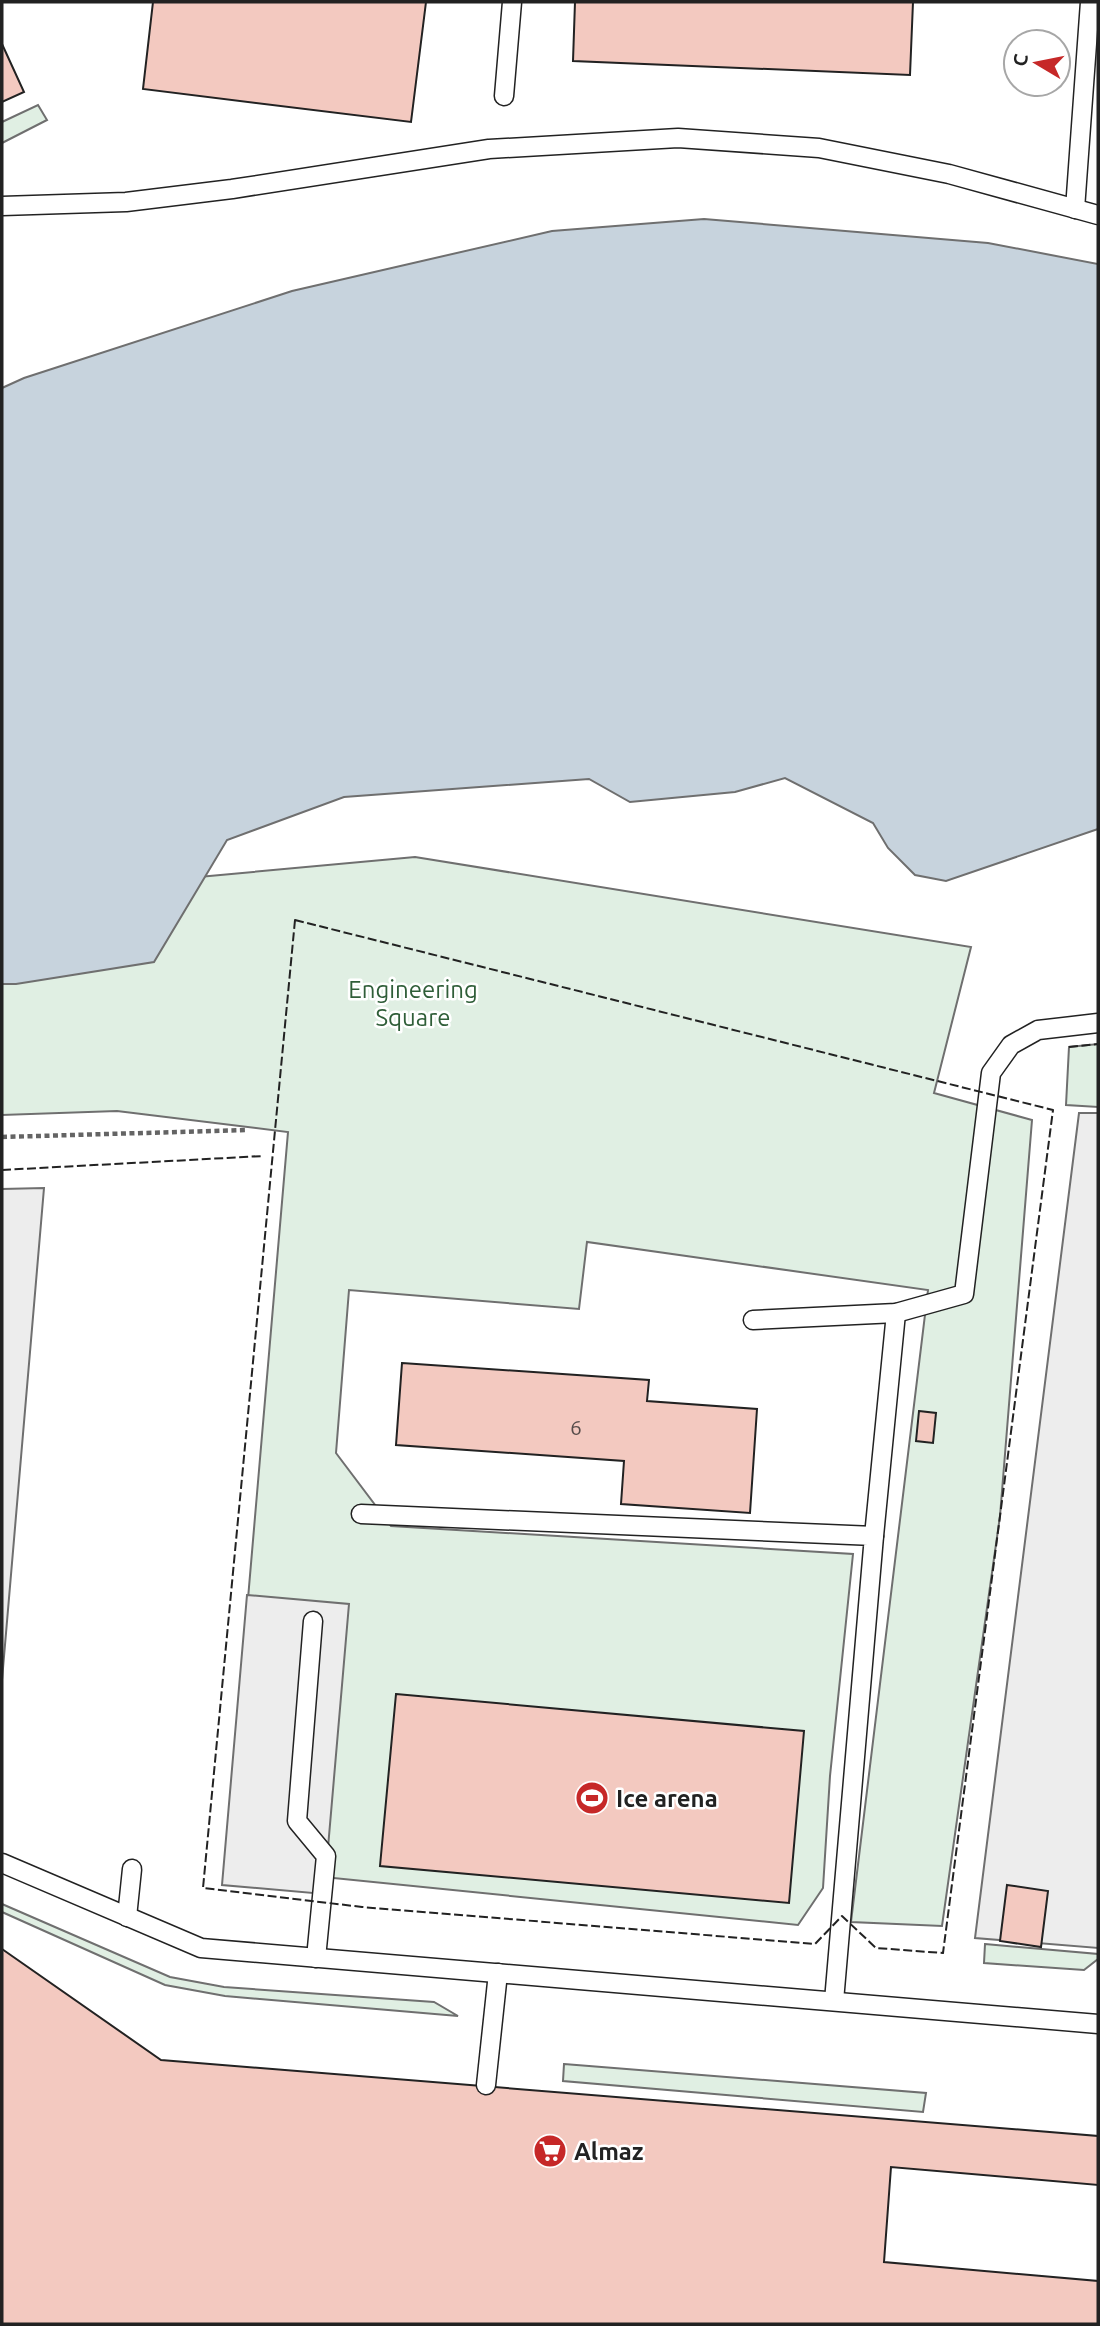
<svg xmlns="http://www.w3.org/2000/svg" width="1100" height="2326" font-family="Ubuntu,sans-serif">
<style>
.green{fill:#e0efe3;stroke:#6f6f6f;stroke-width:2}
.parking{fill:#ededed;stroke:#6f6f6f;stroke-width:2}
.water{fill:#c7d3dd;stroke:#6f6f6f;stroke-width:2}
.building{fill:#f3c9c0;stroke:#222;stroke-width:2}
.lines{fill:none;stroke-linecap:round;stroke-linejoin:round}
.service-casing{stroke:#222;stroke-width:21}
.path{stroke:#646464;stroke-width:4.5;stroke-dasharray:5 3.5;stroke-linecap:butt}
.service{stroke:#fff;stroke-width:18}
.fence{stroke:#222;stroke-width:2;stroke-dasharray:9 3.5;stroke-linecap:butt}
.labels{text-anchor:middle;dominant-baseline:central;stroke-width:5;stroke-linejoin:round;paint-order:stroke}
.number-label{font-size:21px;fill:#564c4a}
.park-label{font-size:24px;fill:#2f5e38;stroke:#fff}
.poi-label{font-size:24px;font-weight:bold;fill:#222;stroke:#fff;text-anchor:start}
</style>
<rect width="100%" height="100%" fill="#fff"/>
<g class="green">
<path d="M38,105L47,120L2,143V122Z"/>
<path d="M415,857L971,947L934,1093L1032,1120L1000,1516L942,1926L851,1922L928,1290L587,1242L579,1309L349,1290L336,1453L391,1526L853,1554L830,1776L823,1888L798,1925L225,1867L288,1132L117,1111L2,1115V895Z"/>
<path d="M1098,1044V1107L1066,1105L1069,1047Z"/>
<path d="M2,1904L170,1977L224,1987L434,2002L458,2016L225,1996L165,1985L2,1912Z"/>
<path d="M985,1944L1098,1954V1959L1084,1970L984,1963Z"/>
<path d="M564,2064L926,2093L923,2112L563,2081Z"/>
</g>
<g class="parking">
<path d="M1079,1113H1098V1948L975,1938Z"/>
<path d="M44,1188L2,1680V1189Z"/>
<path d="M247,1595L349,1604L324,1894L222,1885Z"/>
</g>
<path class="water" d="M704,219L988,243L1098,264V829L946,881L915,875L888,848L873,823L785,778L735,792L630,802L589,779L344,797L227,840L154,962L16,984H2V388L24,378L292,291L552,231Z"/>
<g class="building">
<path d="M153,2H426L411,122L143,89Z"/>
<path d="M575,2H913L910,75L573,61Z"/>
<path d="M2,44L24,92L2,102Z"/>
<path d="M402,1363L649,1380L647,1401L757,1409L750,1513L621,1504L624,1461L396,1445Z"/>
<path d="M919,1411L936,1413L933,1443L916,1441Z"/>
<path d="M396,1694L804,1731L789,1903L380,1866Z"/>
<path d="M1007,1885L1048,1891L1041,1947L1000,1941Z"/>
<path d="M2,1949L161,2060L1098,2136V2185L891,2167L884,2262L1098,2281V2324H2Z"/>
</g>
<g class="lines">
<defs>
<g id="service">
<path d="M504,96L512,2"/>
<path d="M2,206L126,202L232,189L489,149L678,138L819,148L949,174L1098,215"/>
<path d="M1075,209L1090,2"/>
<path d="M753,1320L896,1313L964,1294L991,1073L1011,1045L1038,1030L1098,1023"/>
<path d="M361,1514L874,1536L834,2001"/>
<path d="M874,1536L896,1313"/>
<path d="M313,1621L297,1821L326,1856L316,1958"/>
<path d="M2,1863L201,1948L1098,2024"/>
<path d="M127,1917L132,1869"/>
<path d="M486,2085L498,1973"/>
</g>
</defs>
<use href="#service" class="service-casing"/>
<path class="path" d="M2,1137L248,1130"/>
<use href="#service" class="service"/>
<g class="fence">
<path d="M295,920L1053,1110L943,1953L876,1948L842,1916L815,1944L362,1907L203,1888Z"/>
<path d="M1069,1047L1098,1044"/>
<path d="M2,1170L263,1156"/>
</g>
</g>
<defs>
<symbol id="stadium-disc" viewBox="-11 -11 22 22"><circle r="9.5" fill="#c62828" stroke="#fff"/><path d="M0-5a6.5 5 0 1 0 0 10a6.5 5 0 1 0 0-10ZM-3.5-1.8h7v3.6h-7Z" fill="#fff"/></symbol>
<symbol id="supermarket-disc" viewBox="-11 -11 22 22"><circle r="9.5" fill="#c62828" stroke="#fff"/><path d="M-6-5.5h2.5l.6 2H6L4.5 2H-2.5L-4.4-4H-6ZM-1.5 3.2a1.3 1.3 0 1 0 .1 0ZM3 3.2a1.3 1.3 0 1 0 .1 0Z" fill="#fff"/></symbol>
</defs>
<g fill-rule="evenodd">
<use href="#stadium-disc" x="573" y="1779" width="38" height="38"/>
<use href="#supermarket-disc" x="531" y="2132" width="38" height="38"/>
</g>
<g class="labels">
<g class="number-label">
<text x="576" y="1427">6</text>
</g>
<g class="park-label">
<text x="413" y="989">Engineering<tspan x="413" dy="28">Square</tspan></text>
</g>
<g class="poi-label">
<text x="616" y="1798">Ice arena</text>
<text x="574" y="2151">Almaz</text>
</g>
</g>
<rect width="1100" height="2326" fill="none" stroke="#222222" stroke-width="7"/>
<g transform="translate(1037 63) rotate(280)"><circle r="33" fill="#ffffff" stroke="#a7a7a7" stroke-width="2"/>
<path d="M0-5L12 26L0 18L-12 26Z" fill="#c62828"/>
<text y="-10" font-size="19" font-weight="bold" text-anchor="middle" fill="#222222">С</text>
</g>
</svg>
